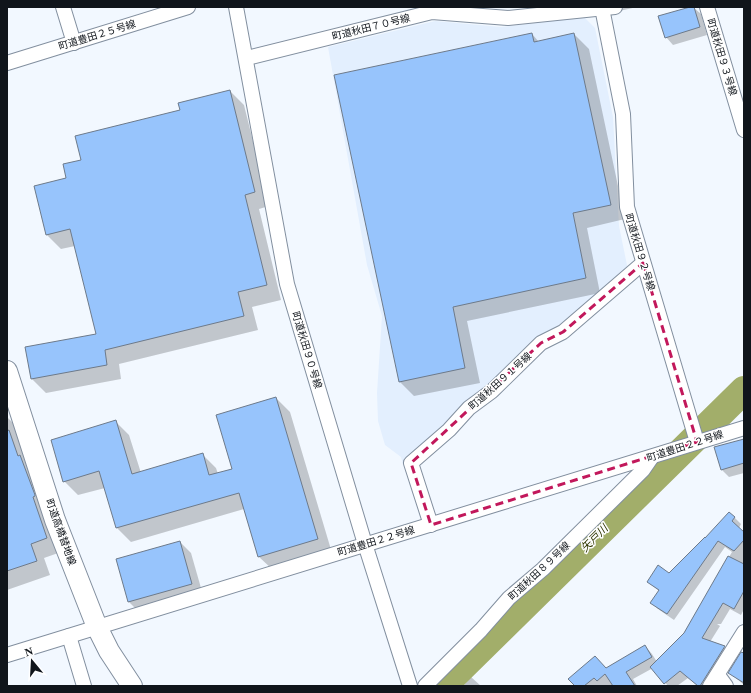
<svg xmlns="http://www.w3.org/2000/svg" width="751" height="693" font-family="'Times New Roman','Noto Sans JP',serif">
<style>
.built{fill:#e3effe}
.shadow{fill:#0003}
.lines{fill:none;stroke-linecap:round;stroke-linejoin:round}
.river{stroke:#a2ae6a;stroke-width:28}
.building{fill:#97c4fc;stroke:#6d7a8a}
.street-casing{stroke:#828f9f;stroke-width:16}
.secondary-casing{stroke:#828f9f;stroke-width:22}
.street{stroke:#fff;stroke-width:14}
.secondary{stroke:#fff;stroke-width:20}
.marked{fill:none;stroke:#c2185b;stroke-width:3;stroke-dasharray:8 5;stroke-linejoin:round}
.labels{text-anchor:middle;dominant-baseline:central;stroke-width:3;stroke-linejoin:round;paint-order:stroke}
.street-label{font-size:10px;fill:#10151b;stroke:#fff}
.water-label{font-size:11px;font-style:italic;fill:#2e3500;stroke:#fff}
</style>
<rect width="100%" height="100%" fill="#f2f8ff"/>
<path class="built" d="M584,17L595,28L613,117L619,226L628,270L403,464L401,457L385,445L378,421L377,393L382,316L367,265L328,47L435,21L501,27Z"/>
<g class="shadow">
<path d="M589,7H637L606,14Z"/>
<path d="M693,7L701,14L707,35L673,45L666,37Z"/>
<path d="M532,34L539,42L574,34L589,49L625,219L587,228L600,293L467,321L480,383L414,396L400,382Z"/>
<path d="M230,91L244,105L269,206L259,209L281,300L252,307L258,330L119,364L121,379L46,393L32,379L26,348L97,335L75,246L61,249L47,235L68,178L82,161L181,111Z"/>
<path d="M276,398L290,412L332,553L273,570L258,556L244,509L131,542L117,528L105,488L78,495L64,481L115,421L129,435L141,473L202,454L216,468L218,474L233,469Z"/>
<path d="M7,417L16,426L61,552L44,558L50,575L7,590Z"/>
<path d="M744,440V473L729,477L722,470Z"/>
<path d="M734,517L741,524L739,528L744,533V609L741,615L730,609L721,624H717L720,626L710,642L724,647L731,654L712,686H698L688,678L677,686H668L653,668L633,679L637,686H576L645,646L652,654L657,662L684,633L732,552L725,547L674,620L658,609L651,602L659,591L648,582L669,574Z"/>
<path d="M180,542L191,553L203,595L140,613L129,602L117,560Z"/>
<path d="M744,650V685L730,673Z"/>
<path d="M471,677L481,686H463Z"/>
</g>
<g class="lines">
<path class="river" d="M443,686L744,390"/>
</g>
<g class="building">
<path d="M690,7H694L700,27L665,38L658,16Z"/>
<path d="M532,33L534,42L574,33L611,205L573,213L586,278L453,307L465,368L399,382L334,75Z"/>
<path d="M230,90L255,192L245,195L267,285L238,292L244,316L105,350L107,365L31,379L25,347L96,334L70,229L46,235L34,186L66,178L63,164L81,160L75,136L180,110L178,103Z"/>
<path d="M276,397L318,539L258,557L239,493L116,528L99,471L63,482L51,440L116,420L132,474L203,453L209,475L232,469L216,415Z"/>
<path d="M9,430L18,456L20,455L35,495V496L33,497L47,538L31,544L37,561L7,571V431Z"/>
<path d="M744,439V463L721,470L714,447Z"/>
<path d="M729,512L735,517L732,521L744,532V540L734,551L718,541L667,614L650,603L659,590L647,582L658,565L669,573L705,537V538Z"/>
<path d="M180,541L192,584L128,602L116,559Z"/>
<path d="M728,556L744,564V591L734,609L723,603L702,638L725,646L700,686H698L680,671L664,684L650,667L684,633Z"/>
<path d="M645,645L652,657L626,672L635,686H613L605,674L597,681L594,678L584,686H575L568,679L595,656L606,668Z"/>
<path d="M741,652L744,653V683L728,673Z"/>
</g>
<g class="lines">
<defs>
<g id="street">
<path d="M63,7L74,43"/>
<path d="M236,7L287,284L365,544L410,686"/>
<path d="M707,7L744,130"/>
<path d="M602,8L623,114L627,207L697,442"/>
<path d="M247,58L432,12L508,18L615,7"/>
<path d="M7,63L188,7"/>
<path d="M431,525L411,463L449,430L469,408L492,391L541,343L563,332L643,263"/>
<path d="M69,636L84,686"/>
<path d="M7,655L744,428"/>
<path d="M718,675L726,686"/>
<path d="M425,686L481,630L509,598L543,569L643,470L652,457"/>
<path d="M710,686L744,632"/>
</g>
<path id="secondary" d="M7,371L55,520L97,627L109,651L132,686"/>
</defs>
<use href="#street" class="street-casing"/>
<use href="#secondary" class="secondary-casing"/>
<use href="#street" class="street"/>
<use href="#secondary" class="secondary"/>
</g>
<path class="marked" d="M643,263L697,442L431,525L411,463L541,343L563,332Z"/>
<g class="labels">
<g class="street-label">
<text transform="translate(371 27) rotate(-14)">町道秋田７０号線</text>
<text transform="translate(97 35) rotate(-17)">町道豊田２５号線</text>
<text transform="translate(722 57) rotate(73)">町道秋田９３号線</text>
<text transform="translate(640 252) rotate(73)">町道秋田９２号線</text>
<text transform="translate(307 350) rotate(73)">町道秋田９０号線</text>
<text transform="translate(500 381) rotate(-42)">町道秋田９１号線</text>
<text transform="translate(685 446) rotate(-18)">町道豊田２２号線</text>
<text transform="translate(61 532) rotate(70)">町道高橋替地線</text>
<text transform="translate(376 541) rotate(-17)">町道豊田２２号線</text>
<text transform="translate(539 571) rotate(-43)">町道秋田８９号線</text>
</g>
<g class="water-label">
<text transform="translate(594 538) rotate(-45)">矢戸川</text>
</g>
</g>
<rect width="751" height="693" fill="none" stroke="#10151b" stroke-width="16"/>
<g transform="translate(32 661) rotate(342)" stroke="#ffffff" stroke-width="3" paint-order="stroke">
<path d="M0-3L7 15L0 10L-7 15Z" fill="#10151b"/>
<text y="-6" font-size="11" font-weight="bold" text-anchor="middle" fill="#10151b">N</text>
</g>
</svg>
